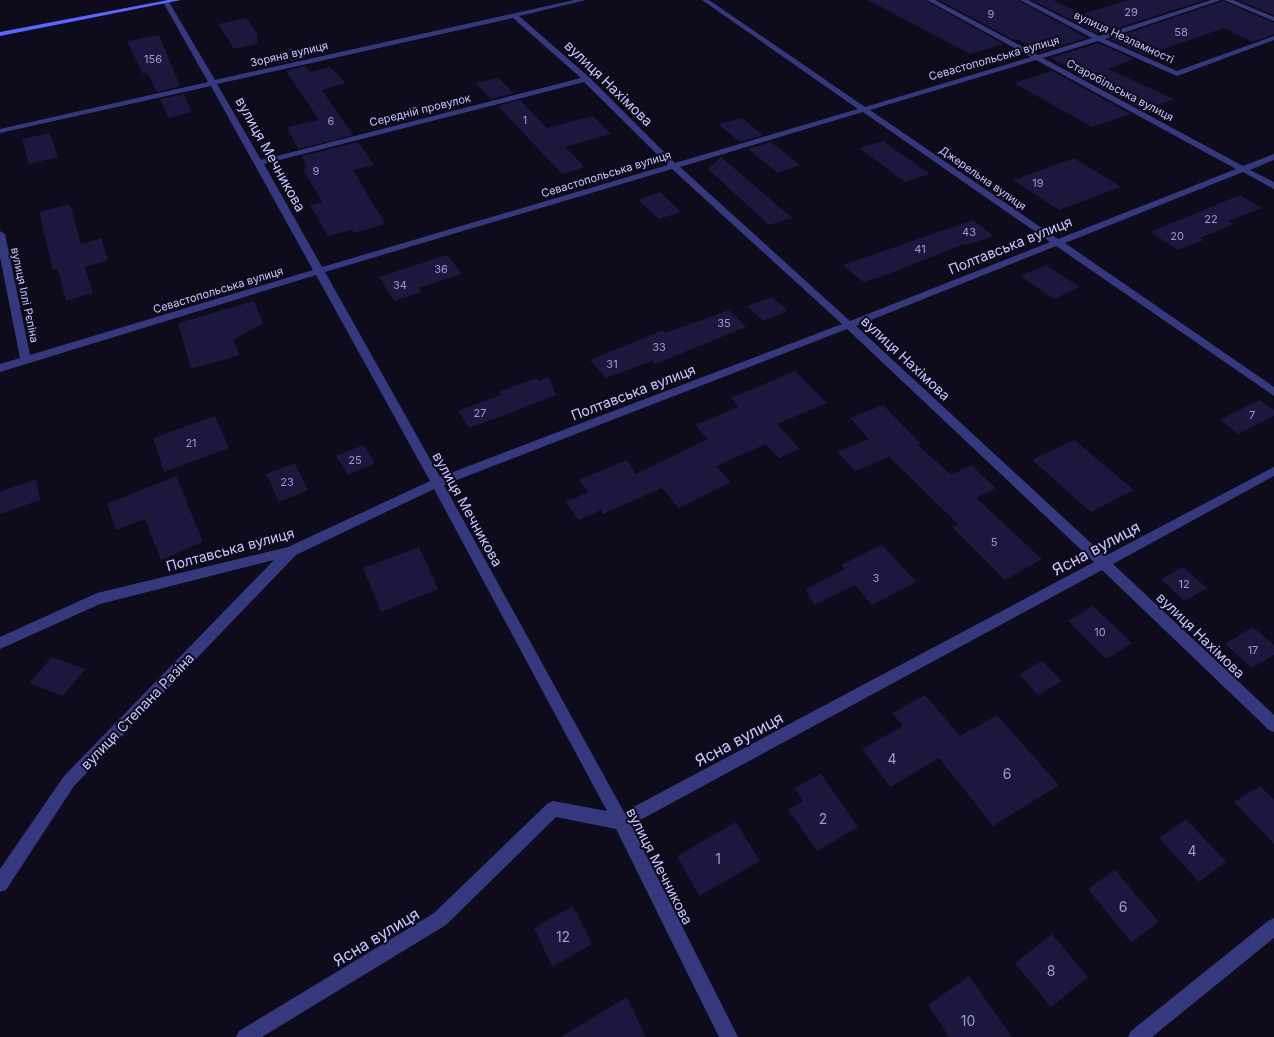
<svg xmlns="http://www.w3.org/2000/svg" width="1274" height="1037" font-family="Inter,sans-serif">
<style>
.building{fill:#1c173d}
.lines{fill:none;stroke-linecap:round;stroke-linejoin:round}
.street{fill:#35387c;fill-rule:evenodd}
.secondary{fill:#5d65ff;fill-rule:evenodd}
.labels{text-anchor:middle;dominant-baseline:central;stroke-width:4;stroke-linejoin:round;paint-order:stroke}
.number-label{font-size:11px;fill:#9e9ace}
.far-street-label{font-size:11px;fill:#c9c6ff;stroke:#0d0b1c}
.street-label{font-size:14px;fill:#c9c6ff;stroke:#0d0b1c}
.near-number-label{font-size:14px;fill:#9e9ace}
.near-street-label{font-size:16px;fill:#c9c6ff;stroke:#0d0b1c}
</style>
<rect width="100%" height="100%" fill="#0d0b1c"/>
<g class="building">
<path d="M868,0H925L1003,44L970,54Z"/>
<path d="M939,0H1018L1087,38L1041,52L1017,39L1014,40Z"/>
<path d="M1032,0H1053L1082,14L1129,0H1205L1099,34Z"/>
<path d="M1238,0H1274V15Z"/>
<path d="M1223,1L1274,23V34L1252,42L1224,28L1146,55L1110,39Z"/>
<path d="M246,18L257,33V44L234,49L218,24Z"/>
<path d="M159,35L180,86L157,92L147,73L143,74L127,41Z"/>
<path d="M1098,43L1134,59L1108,69L1174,99L1143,110L1064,67L1067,66L1051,58Z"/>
<path d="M292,47L300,59L281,63L277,57Z"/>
<path d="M305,66L310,72L330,67L345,83L322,90L353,135L298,149L287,127L319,120L286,71Z"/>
<path d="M1052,71L1131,114L1092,127L1014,83Z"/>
<path d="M498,78L514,93L491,99L475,83Z"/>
<path d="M184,94L192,112L169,118L160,99Z"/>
<path d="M520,100L547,128L593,116L611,134L565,147L585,167L562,174L498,106Z"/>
<path d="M742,118L763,135L740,142L718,124Z"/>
<path d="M50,133L58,157L29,164L22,139Z"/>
<path d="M883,141L930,174L905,182L859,148Z"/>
<path d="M358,142L374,165L353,170L385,224L354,233L352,230L328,236L310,205L322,202L303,169L307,168L302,156Z"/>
<path d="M771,142L800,165L778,173L748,149Z"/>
<path d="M721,157L792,218L769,225L708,169Z"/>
<path d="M1074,158L1121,187L1059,210L1013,180Z"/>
<path d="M660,192L681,212L659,219L638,200Z"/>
<path d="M1240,195L1262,208L1228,221L1234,224L1200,238L1204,240L1178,250L1150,232Z"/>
<path d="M70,204L81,244L101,238L108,260L85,267L93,293L66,301L58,269L53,270L39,212Z"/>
<path d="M973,220L994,236L966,245L964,244L883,276L863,282L843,265Z"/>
<path d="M447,255L462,274L419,288L421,292L394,301L379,277Z"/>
<path d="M1046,265L1080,287L1054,299L1020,276Z"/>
<path d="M772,297L788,311L763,321L747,306Z"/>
<path d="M254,301L263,323L233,340L240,355L191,369L178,323Z"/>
<path d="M729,310L746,327L655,364L652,361L606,378L590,360L663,330L665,333Z"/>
<path d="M795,371L827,403L777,424L800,449L779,458L766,444L716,466L731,482L679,508L662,488L603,514L601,510L578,520L566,502L588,492L579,480L626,460L636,474L708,439L695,425L738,407L731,398Z"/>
<path d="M549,377L556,395L513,412L469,428L458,411L501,395L499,392L536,378L538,381Z"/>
<path d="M1259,400L1274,410V416L1238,434L1220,420Z"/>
<path d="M883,405L921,444L918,445L951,475L971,465L996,488L976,498L1042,559L1005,580L952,527L958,524L889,457L855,471L837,452L869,439L850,418Z"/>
<path d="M215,416L229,448L164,472L153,438Z"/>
<path d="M1074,440L1134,490L1091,512L1032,460Z"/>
<path d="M363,445L375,463L348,475L336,456Z"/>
<path d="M295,463L308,490L279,502L266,474Z"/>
<path d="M176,476L203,542L161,560L145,519L116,530L107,504Z"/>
<path d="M36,479L40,500L0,514V492Z"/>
<path d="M882,545L916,582L872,605L855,585L814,605L806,589L845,569L841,565Z"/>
<path d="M419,547L438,589L381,612L363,568Z"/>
<path d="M1183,567L1207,588L1184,601L1161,579Z"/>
<path d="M1093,606L1132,643L1106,659L1068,621Z"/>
<path d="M1253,627L1274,645V655L1252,668L1225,644Z"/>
<path d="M52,657L85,669L63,696L29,683Z"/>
<path d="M1042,661L1062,681L1038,695L1019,674Z"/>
<path d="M925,695L960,736L997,715L1059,785L993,826L939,758L890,787L862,749L903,726L892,713Z"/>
<path d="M821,774L858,827L817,851L788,809L803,801L794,788Z"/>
<path d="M1260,786L1274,799V844L1234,802Z"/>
<path d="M1186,819L1226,862L1199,882L1159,838Z"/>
<path d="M736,822L760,861L699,896L677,856Z"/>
<path d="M1115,870L1159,922L1131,942L1088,889Z"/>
<path d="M573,906L592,944L552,967L534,928Z"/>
<path d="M1052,934L1088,977L1051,1007L1015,963Z"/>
<path d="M969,976L1012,1037H949L928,1005Z"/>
<path d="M627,997L646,1037H561Z"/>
</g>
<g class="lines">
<g class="street">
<path d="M166,0L169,2L215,80L574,0H586L519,16L589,77L675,163L858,109L702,0H709L865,107L1031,57L927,0H935L1038,55L1092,38L1020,0H1028L1099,36L1211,0H1221L1105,39L1177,71L1274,36V40L1177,76L1098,41L1043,58L1243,166L1274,154V160L1250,170L1274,182V189L1243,172L1065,243L1274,387V396L1056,246L856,326L1105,556L1274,467V476L1113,564L1274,715V732L1269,730L1102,570L631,825L738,1037H719L616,829L556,817L446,925L262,1037H236L239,1031L434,913L547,804L553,801L607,811L434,489L296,555L74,786L6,890L0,892V869L64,776L274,560L100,604L0,649V637L97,593L288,547L430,481L316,275L0,372V364L20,358L0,257V231L5,234L30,355L313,270L211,86L0,133V129L208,82L163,2ZM513,18L581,78L261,160L217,84ZM1036,60L1236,169L1058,239L870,110ZM584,82L668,165L322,267L264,164ZM863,112L1050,242L850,321L680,167ZM672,169L842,324L440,477L325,272ZM847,329L1094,562L624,812L444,485Z"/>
<path d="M1224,0H1233L1274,17V21Z"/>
<path d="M1274,918V938L1152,1037H1128L1131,1031L1268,921Z"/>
</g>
<path class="secondary" d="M168,0H181L0,36V32Z"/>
</g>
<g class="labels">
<g class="number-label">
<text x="1131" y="12">29</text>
<text x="991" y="14">9</text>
<text x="1181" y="32">58</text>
<text x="153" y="59">156</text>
<text x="525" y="120">1</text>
<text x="331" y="121">6</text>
<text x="316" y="171">9</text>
<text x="1038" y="183">19</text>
<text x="1211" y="219">22</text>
<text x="969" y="232">43</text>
<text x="1177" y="236">20</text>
<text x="920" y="249">41</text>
<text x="441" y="269">36</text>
<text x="400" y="285">34</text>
<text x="724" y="323">35</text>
<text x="659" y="347">33</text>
<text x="612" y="364">31</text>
<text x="480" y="413">27</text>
<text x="1252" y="415">7</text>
<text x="191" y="443">21</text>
<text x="355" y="460">25</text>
<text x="287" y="482">23</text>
<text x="994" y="542">5</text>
<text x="876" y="578">3</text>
<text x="1184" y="584">12</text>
<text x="1100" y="632">10</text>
<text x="1253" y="650">17</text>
</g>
<g class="far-street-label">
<text transform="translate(1124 37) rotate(25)">вулиця Незламності</text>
<text transform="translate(289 54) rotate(-13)">Зоряна вулиця</text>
<text transform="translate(994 58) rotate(-16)">Севастопольська вулиця</text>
<text transform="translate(1120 90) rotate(28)">Старобільська вулиця</text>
<text transform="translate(420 110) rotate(-14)">Середній провулок</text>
<text transform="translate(606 174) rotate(-17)">Севастопольська вулиця</text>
<text transform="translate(983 178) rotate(35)">Джерельна вулиця</text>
<text transform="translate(218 290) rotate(-17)">Севастопольська вулиця</text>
<text transform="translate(25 295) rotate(78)">вулиця Іллі Рєпіна</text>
</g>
<g class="street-label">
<text transform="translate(609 83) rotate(44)">вулиця Нахімова</text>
<text transform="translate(271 154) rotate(61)">вулиця Мечникова</text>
<text transform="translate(1010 245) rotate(-22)">Полтавська вулиця</text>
<text transform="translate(906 358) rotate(43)">вулиця Нахімова</text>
<text transform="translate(633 392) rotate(-21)">Полтавська вулиця</text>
<text transform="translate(468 509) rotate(61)">вулиця Мечникова</text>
<text transform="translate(230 549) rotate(-15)">Полтавська вулиця</text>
<text transform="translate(1201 635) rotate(44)">вулиця Нахімова</text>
<text transform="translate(137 711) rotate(-46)">вулиця Степана Разіна</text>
<text transform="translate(660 866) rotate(63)">вулиця Мечникова</text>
</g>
<g class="near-number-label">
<text x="892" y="758">4</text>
<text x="1007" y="773">6</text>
<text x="823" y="818">2</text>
<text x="1192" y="850">4</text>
<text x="718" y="858">1</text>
<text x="1123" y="906">6</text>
<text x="563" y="936">12</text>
<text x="1051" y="970">8</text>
<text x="968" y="1020">10</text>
</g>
<g class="near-street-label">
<text transform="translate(1096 548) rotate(-28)">Ясна вулиця</text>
<text transform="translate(739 739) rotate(-28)">Ясна вулиця</text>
<text transform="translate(376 937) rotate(-31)">Ясна вулиця</text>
</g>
</g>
</svg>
